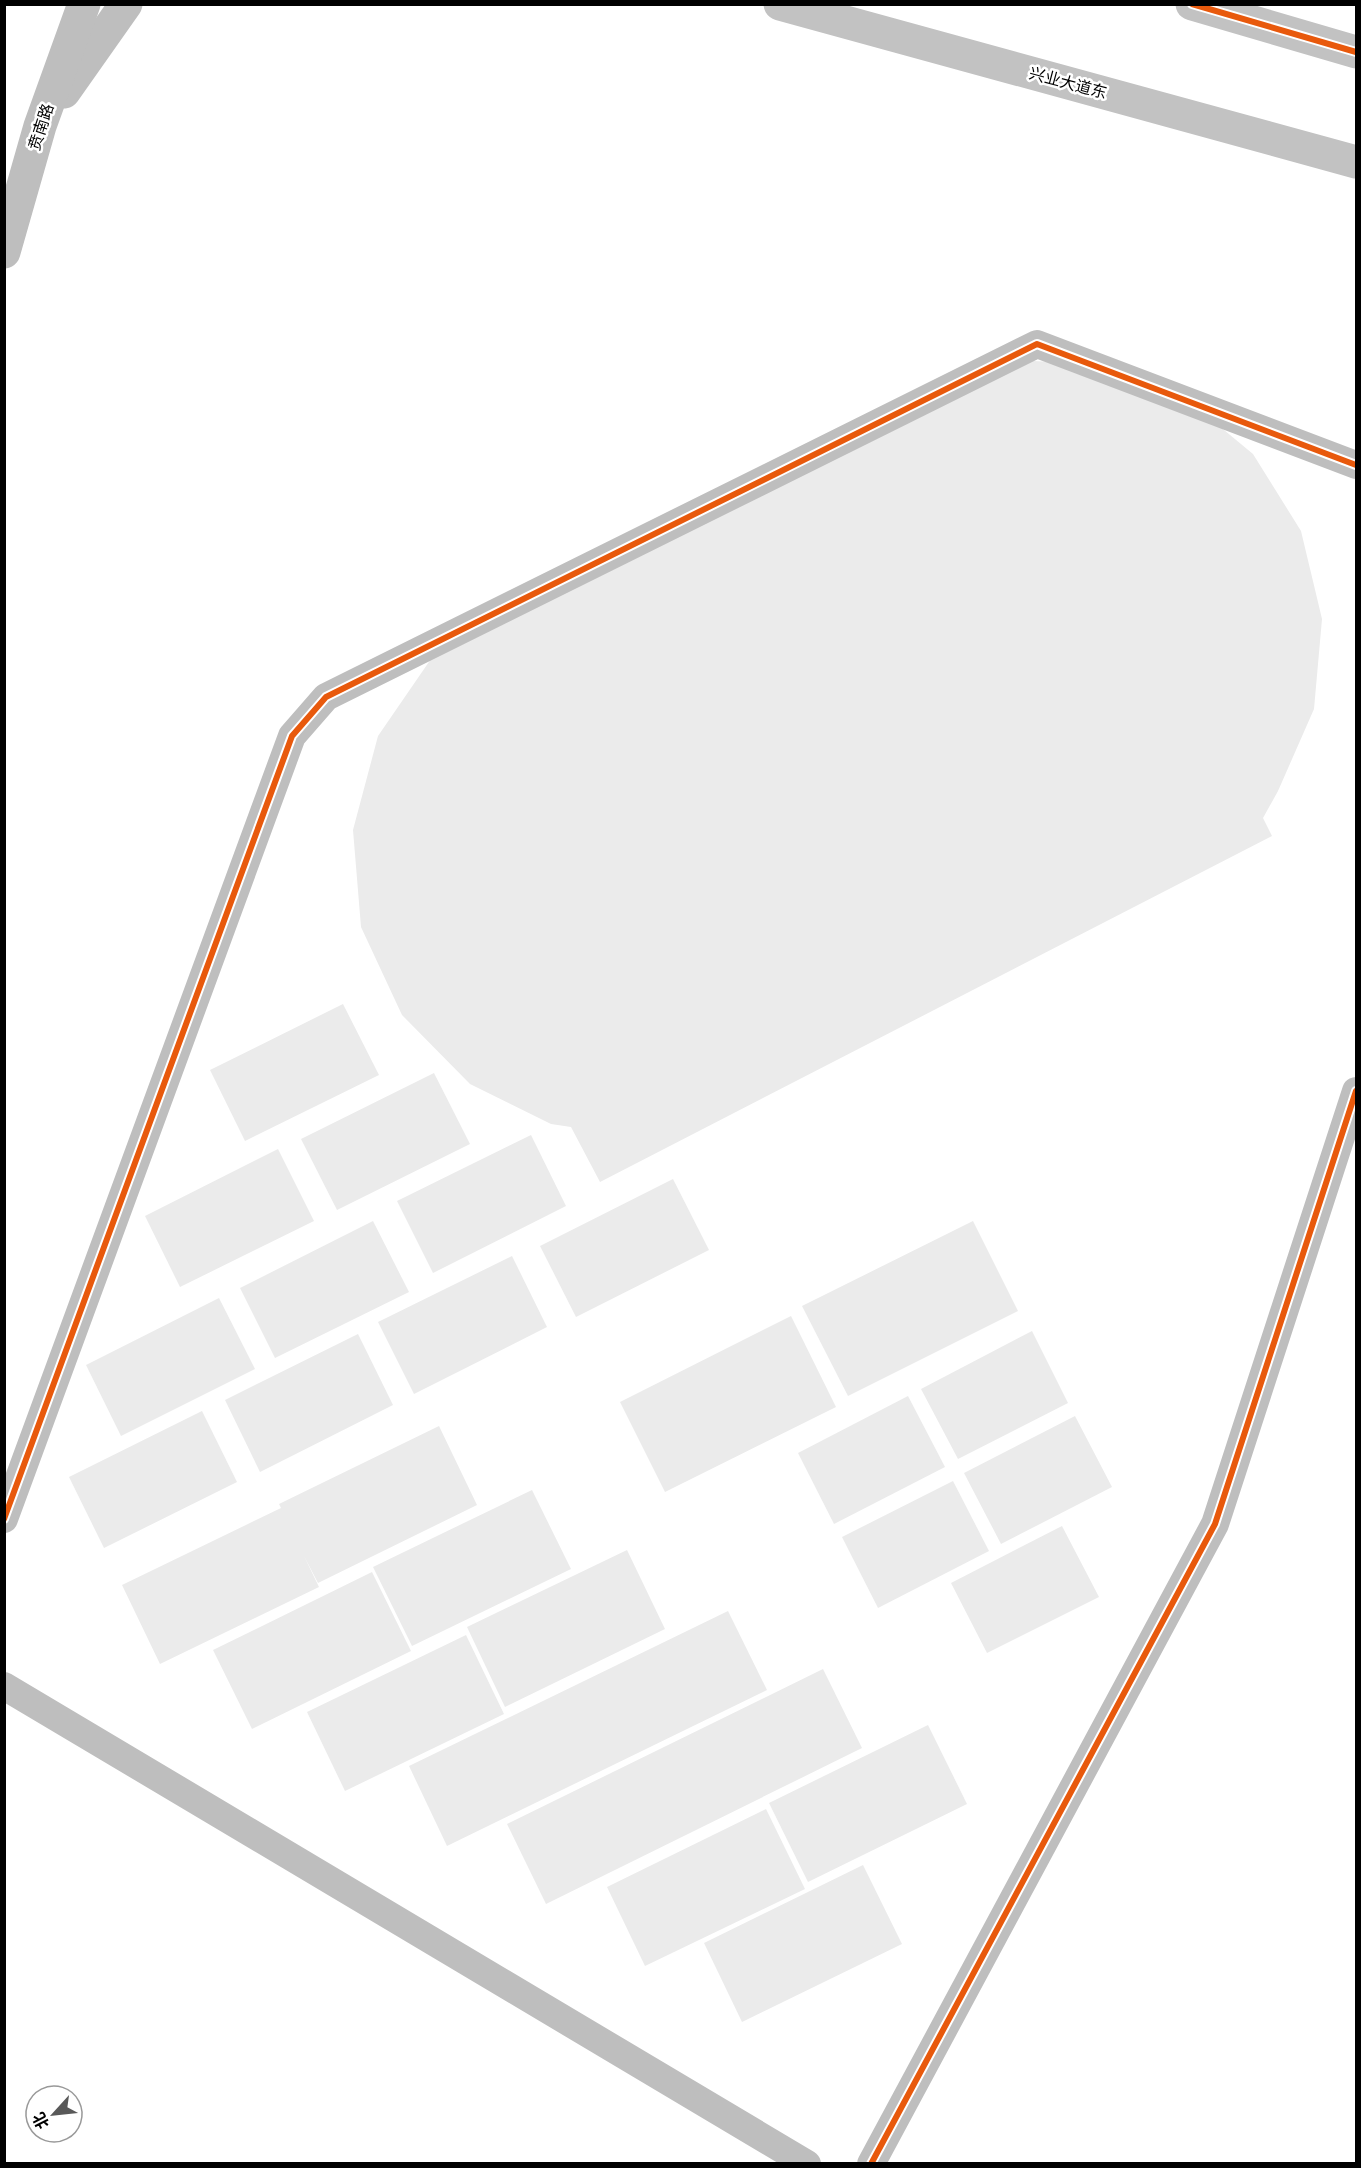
<svg xmlns="http://www.w3.org/2000/svg" width="1361" height="2168" font-family="Figtree,'Noto Sans SC',sans-serif">
<style>
.green{fill:#ebebeb}
.lines{fill:none;stroke-linecap:round;stroke-linejoin:round}
.minor{stroke:#bebebe;stroke-width:28}
.secondary{stroke:#c2c2c2;stroke-width:33}
.primary{stroke:#bebebe;stroke-width:33}
.cycleway-casing{stroke:#fff;stroke-width:10}
.cycleway{stroke:#e8590c;stroke-width:6}
.labels{text-anchor:middle;dominant-baseline:central;stroke-width:5;stroke-linejoin:round;paint-order:stroke}
.street-label{font-size:16px;fill:#000;stroke:#fff}
</style>
<rect width="100%" height="100%" fill="#fff"/>
<g class="green">
<path d="M1009,360L1099,364L1183,396L1253,454L1301,531L1322,619L1314,709L1278,791L1263,818L1272,836L600,1182L571,1127L551,1124L470,1084L402,1015L361,927L353,830L378,736L433,656Z"/>
<path d="M343,1004L379,1075L245,1141L210,1070Z"/>
<path d="M434,1073L470,1144L337,1210L301,1139Z"/>
<path d="M531,1135L566,1206L433,1273L397,1201Z"/>
<path d="M278,1149L314,1221L180,1287L145,1216Z"/>
<path d="M673,1179L709,1250L576,1317L540,1246Z"/>
<path d="M373,1221L409,1292L275,1358L240,1288Z"/>
<path d="M973,1221L1018,1311L848,1396L802,1306Z"/>
<path d="M512,1256L547,1327L414,1394L378,1322Z"/>
<path d="M219,1298L255,1369L121,1436L86,1365Z"/>
<path d="M791,1316L836,1407L665,1492L620,1402Z"/>
<path d="M1032,1331L1068,1403L958,1459L921,1389Z"/>
<path d="M358,1334L393,1405L260,1472L225,1400Z"/>
<path d="M908,1396L945,1467L834,1524L798,1453Z"/>
<path d="M202,1411L237,1482L104,1548L69,1477Z"/>
<path d="M1075,1416L1112,1487L1001,1544L964,1473Z"/>
<path d="M439,1426L477,1505L318,1583L304,1556L319,1587L160,1664L122,1585L281,1508L279,1504Z"/>
<path d="M953,1481L989,1551L878,1608L842,1537Z"/>
<path d="M532,1490L571,1569L412,1646L373,1567Z"/>
<path d="M1062,1526L1099,1597L987,1653L951,1583Z"/>
<path d="M627,1550L665,1629L505,1707L467,1627Z"/>
<path d="M372,1572L411,1651L252,1729L213,1650Z"/>
<path d="M728,1611L767,1690L447,1846L409,1766Z"/>
<path d="M466,1635L504,1714L345,1791L307,1712Z"/>
<path d="M823,1669L862,1748L546,1904L507,1824Z"/>
<path d="M928,1725L967,1804L808,1882L769,1803Z"/>
<path d="M766,1809L805,1889L645,1966L607,1887Z"/>
<path d="M863,1865L902,1944L742,2022L704,1943Z"/>
</g>
<g class="lines">
<g class="minor">
<path d="M4,1519L292,736L326,697L1037,344L1356,465"/>
<path d="M4,1686L807,2164"/>
<path d="M871,2164L1215,1524L1356,1091"/>
</g>
<g class="secondary">
<path d="M780,4L1356,162"/>
<path d="M1192,4L1356,52"/>
</g>
<g class="primary">
<path d="M64,92L126,4"/>
<path d="M4,252L40,126L84,4"/>
</g>
<defs>
<g id="cycleway">
<path d="M1192,4L1356,52"/>
<path d="M4,1519L292,736L326,697L1037,344L1356,465"/>
<path d="M871,2164L1215,1524L1356,1091"/>
</g>
</defs>
<use href="#cycleway" class="cycleway-casing"/>
<use href="#cycleway" class="cycleway"/>
</g>
<g class="labels">
<g class="street-label">
<text transform="translate(1068 83) rotate(15)">兴业大道东</text>
<text transform="translate(41 127) rotate(-72)">贲南路</text>
</g>
</g>
<rect width="1361" height="2168" fill="none" stroke="#000000" stroke-width="12"/>
<g transform="translate(54 2114) rotate(243)"><circle r="28" fill="#ffffff" stroke="#999999" stroke-width="1.5"/>
<path d="M0-4.5L10 22L0 15L-10 22Z" fill="#595959"/>
<text y="-9" font-size="16" font-weight="bold" text-anchor="middle" fill="#000000">北</text>
</g>
</svg>
